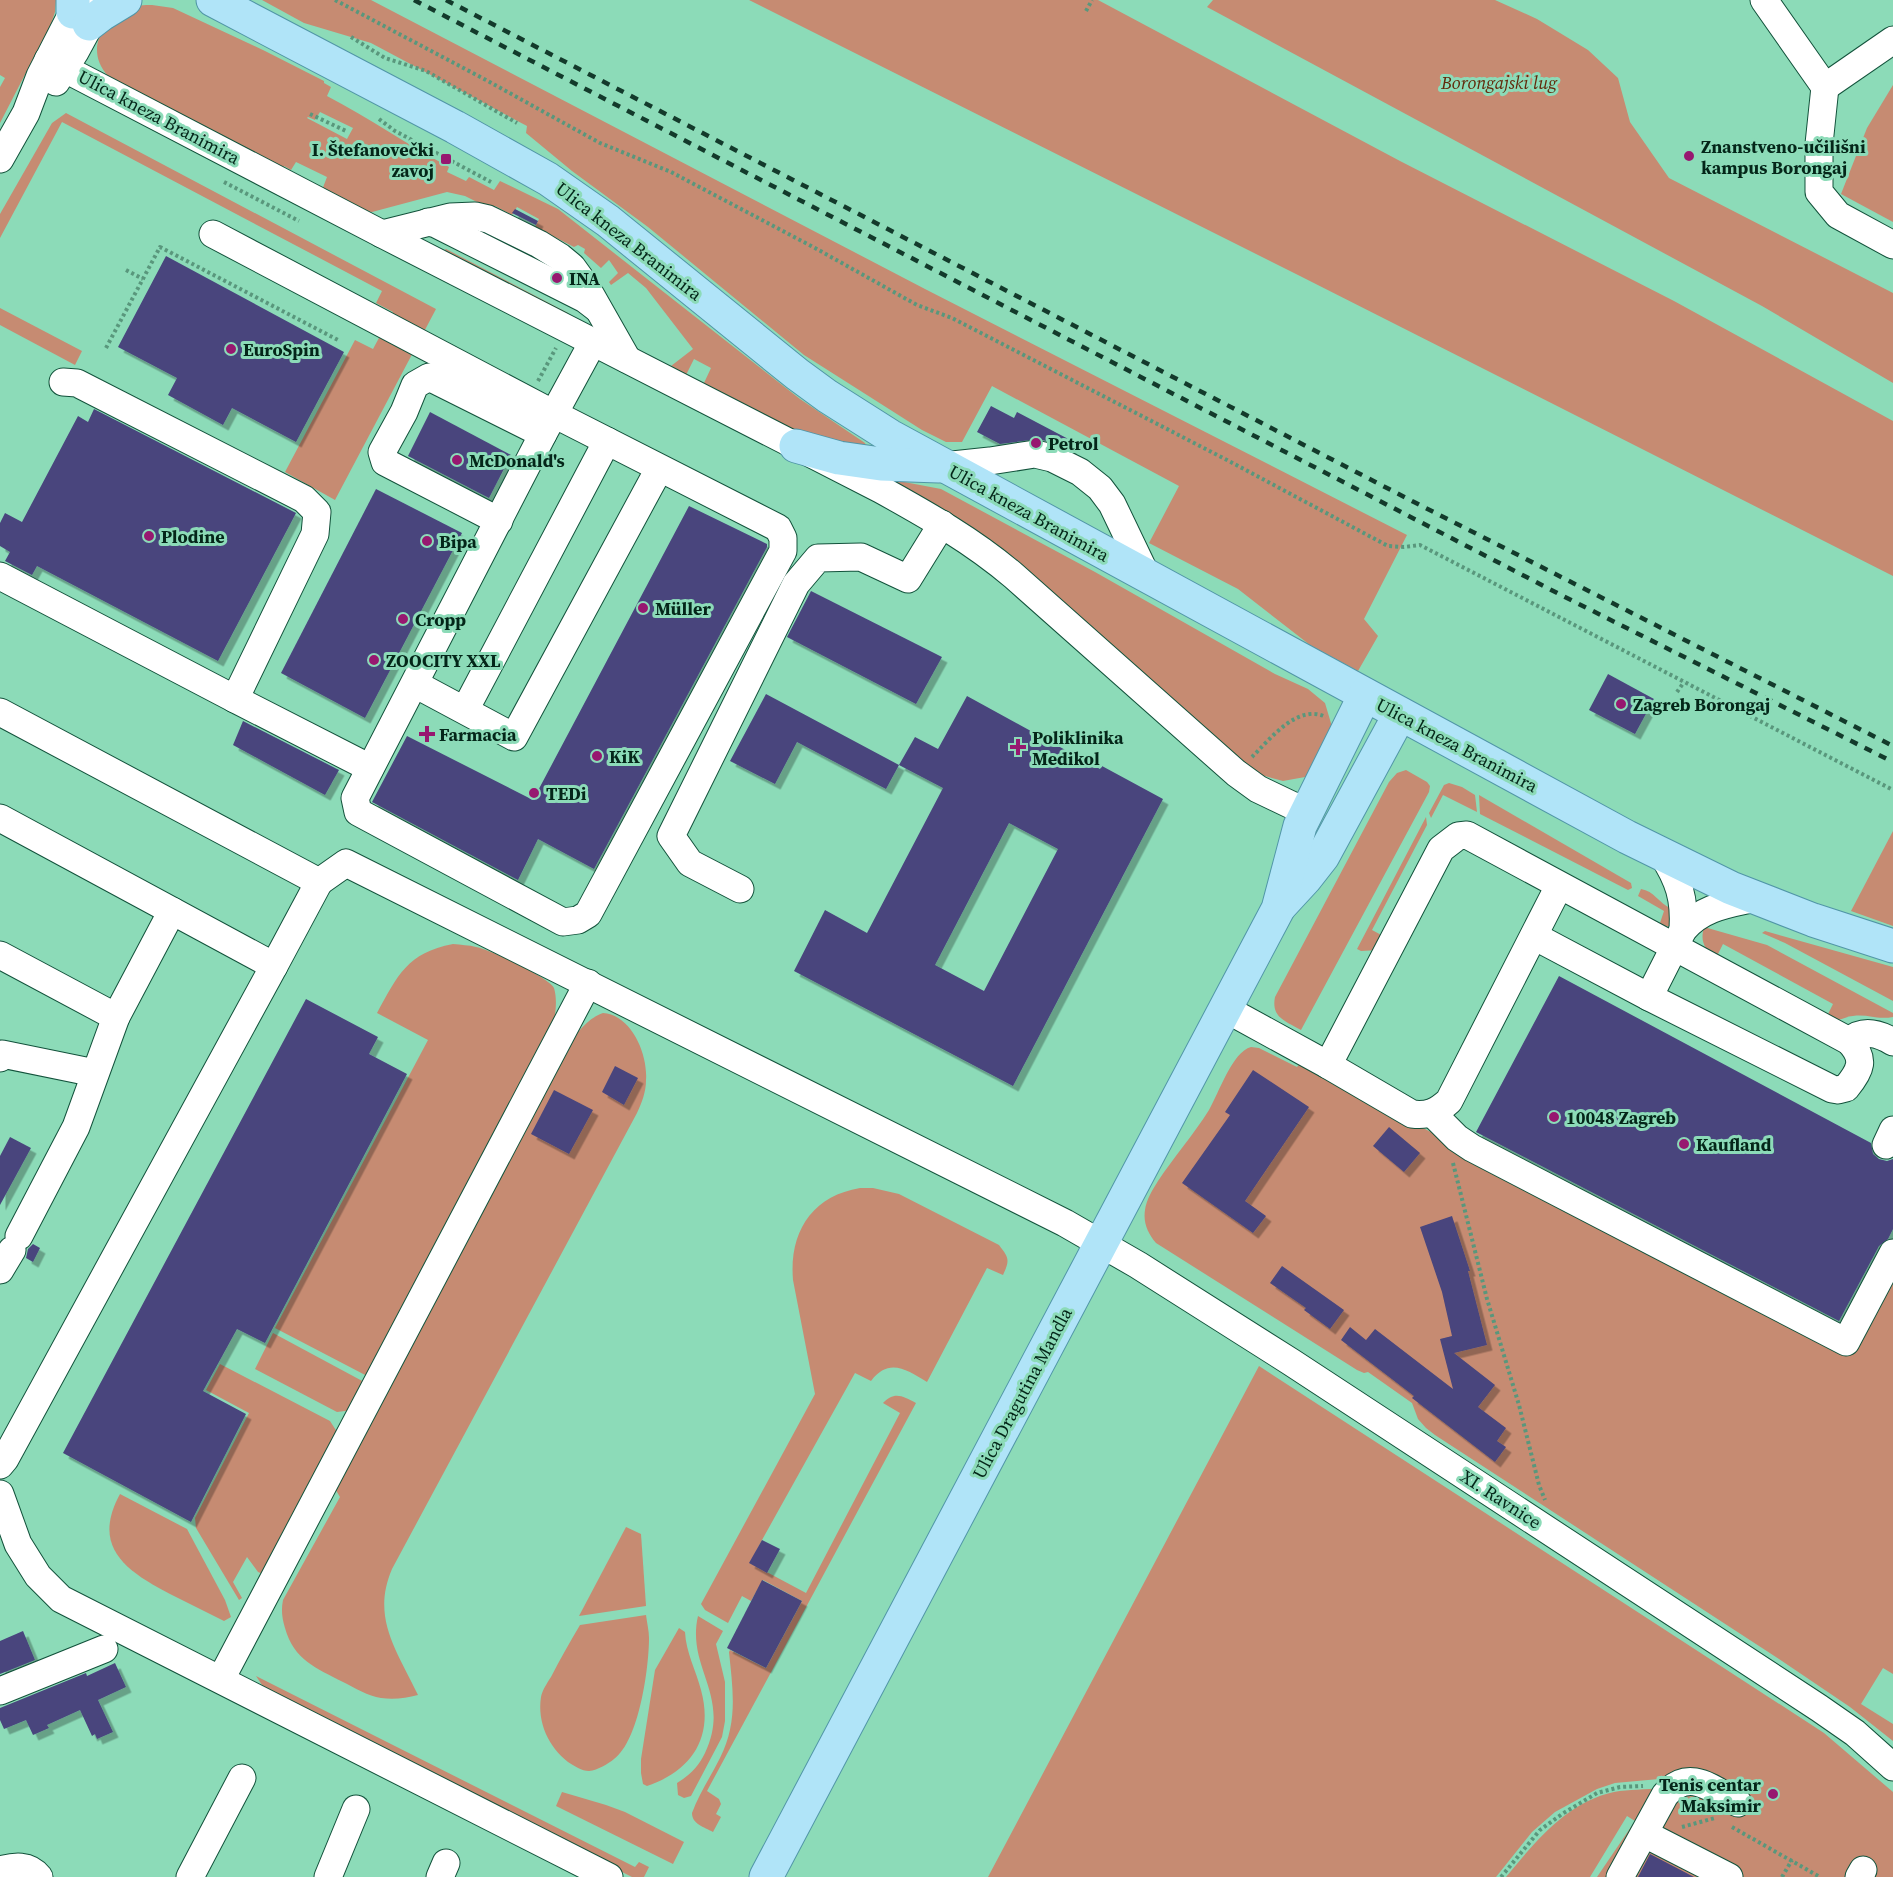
<svg xmlns="http://www.w3.org/2000/svg" width="1893" height="1877" font-family="'Source Serif 4',serif">
<style>
.green{fill:#c68b72;fill-rule:evenodd}
.building{fill:#48457d;fill-rule:evenodd;filter:url(#shadow)}
.lines{fill:none;stroke-linecap:round;stroke-linejoin:round}
.minor-casing{stroke:#12523b;stroke-width:29}
.major-casing{stroke:#5196a7;stroke-width:35}
.path{stroke:#59977c;stroke-width:4;stroke-dasharray:3 3;stroke-linecap:butt}
.minor{stroke:#fff;stroke-width:27}
.major{stroke:#b0e4f8;stroke-width:33}
.rail{stroke:#133a2b;stroke-width:4.5;stroke-dasharray:8 8;stroke-linecap:butt}
.poi-dot{fill:#971870;stroke:#8cdbb8;stroke-width:2}
.labels{text-anchor:middle;dominant-baseline:central;stroke-width:6;stroke-linejoin:round;paint-order:stroke}
.park-label{font-size:18px;font-style:italic;fill:#62290b;stroke:#8cdbb8}
.street-label{font-size:18px;fill:#042619;stroke:#8cdbb8}
.poi-label{font-size:18px;font-weight:bold;fill:#042619;stroke:#8cdbb8;text-anchor:start}
</style>
<defs>
<filter id="shadow"><feDropShadow dx="5.5" dy="5.5" stdDeviation="0" flood-color="#0004"/></filter>
</defs>
<rect width="100%" height="100%" fill="#8cdbb8"/>
<g class="green">
<path d="M0,0H56L55,12L51,24L0,123V87L5,78L0,75Z"/>
<path d="M262,0H371L925,289L1407,535L1364,619L1378,636L1358,671L1310,645L1238,589L1149,543L1179,486L992,386L962,442H946L922,430L804,355L648,227L572,171L526,133L527,126L371,43L304,23Z"/>
<path d="M749,0H1098L1400,161L1674,301L1893,421V576L1300,276Z"/>
<path d="M1213,0H1495L1537,19L1588,50L1618,78L1630,122L1669,178L1893,293V383L1762,306L1207,7Z"/>
<path d="M152,5L173,8L265,51L324,81V83L331,87L327,96C369,118 408,145 449,167L447,172L466,181L469,177L494,190L500,181L558,209L800,399L865,443L867,448L796,434L695,379L704,383L711,368L694,359L686,375L671,366L693,349L646,288L628,273L611,285L609,282L618,273L609,260L601,268L584,253L585,249L578,245L574,247L535,227L539,219L517,207L512,215L495,206L493,210L465,196L447,192L372,212L364,211L322,190L327,177L296,162L291,170L284,166L283,169L108,76C85,50 101,22 129,8C135,5 145,5 152,5ZM320,112L353,128L347,139L307,118L308,117L315,120Z"/>
<path d="M1893,85V222L1841,194L1867,128Z"/>
<path d="M66,113L436,309L335,500L285,472L355,340L373,349L393,312L376,303L382,291L62,122L0,238V214L52,123Z"/>
<path d="M446,249L568,313L569,315L443,251Z"/>
<path d="M0,308L82,351L75,365L0,325Z"/>
<path d="M883,478L941,489L1095,572L1275,674L1308,689L1325,703L1333,730L1322,762L1305,777L1283,781L1250,772Z"/>
<path d="M1406,770L1427,782L1430,786L1429,792L1301,1030C1285,1021 1271,1017 1275,997L1389,782L1397,773Z"/>
<path d="M1449,783L1462,787L1475,795L1477,812L1443,795L1431,818L1429,813L1444,785Z"/>
<path d="M1479,795L1631,883L1632,888L1628,890L1480,814Z"/>
<path d="M1426,817L1427,825L1372,930L1385,937L1379,950L1361,951L1357,949Z"/>
<path d="M1893,831V926L1851,911Z"/>
<path d="M1641,889C1654,891 1659,903 1670,908L1671,926L1663,927L1660,923L1664,911L1638,896Z"/>
<path d="M1704,927L1767,945L1893,1013V1017C1878,1020 1868,1014 1853,1016C1848,1016 1843,1019 1838,1020L1827,1016L1833,1004L1723,944L1716,958C1704,948 1700,942 1704,927Z"/>
<path d="M1765,931L1893,967V1001L1785,943L1762,933Z"/>
<path d="M453,944C461,945 469,945 476,947C489,949 550,978 554,988C557,998 556,1010 554,1021L369,1377L275,1328L428,1040L377,1013C398,975 407,953 453,944Z"/>
<path d="M603,1013C632,1015 648,1055 646,1080C646,1092 642,1102 637,1113L392,1569C371,1618 397,1651 418,1695C406,1698 394,1700 381,1698C368,1696 355,1688 343,1682C316,1668 294,1660 285,1628C282,1618 281,1610 283,1600L340,1497L334,1487L578,1032C585,1024 592,1017 603,1013Z"/>
<path d="M1251,1047L1259,1048L1297,1067L1300,1063L1851,1354L1893,1276V1674L1883,1668L1861,1704L1893,1724V1741L1850,1707L1779,1659L1435,1435L1426,1428L1418,1419L1412,1403L1368,1372L1364,1373L1357,1370L1156,1243C1148,1233 1143,1223 1145,1210C1146,1200 1153,1189 1158,1181C1174,1157 1194,1134 1209,1110C1219,1093 1232,1052 1251,1047Z"/>
<path d="M860,1188H873L899,1194L999,1245C1009,1258 1010,1260 1003,1275L987,1268L927,1382C907,1370 889,1357 871,1381L855,1373L762,1540L750,1563L806,1593L900,1413L883,1403C894,1391 903,1396 916,1403L707,1791L719,1799L721,1804L716,1814L721,1817L713,1832C704,1827 692,1824 692,1813C699,1794 711,1776 720,1758C738,1722 733,1691 729,1652L730,1650L766,1668L802,1601L763,1580L751,1601L742,1596L728,1623L705,1610L701,1604L815,1394L793,1280C789,1232 812,1196 860,1188Z"/>
<path d="M273,1333L366,1383L353,1410L337,1412L255,1369Z"/>
<path d="M220,1364L330,1421L339,1435L263,1574L258,1572L247,1557L233,1582L242,1598L239,1600L196,1528L195,1518L249,1413L206,1390Z"/>
<path d="M1259,1366L1824,1733L1893,1792V1877H1597L1635,1821L1627,1816L1590,1877H1506C1535,1842 1567,1802 1614,1792C1629,1789 1646,1790 1661,1788L1672,1776L1659,1779L1615,1783L1597,1789L1555,1812L1532,1832L1496,1877H988Z"/>
<path d="M120,1494L187,1529L225,1600L231,1617L224,1621C206,1612 188,1603 170,1594C126,1571 91,1547 120,1494Z"/>
<path d="M626,1527L641,1534L646,1606L579,1616Z"/>
<path d="M646,1615C647,1623 649,1631 649,1638C649,1668 639,1741 614,1759C608,1764 598,1770 589,1771C582,1771 574,1766 568,1762C549,1747 537,1723 541,1697C542,1691 547,1683 551,1677C560,1659 570,1642 580,1625Z"/>
<path d="M698,1616L723,1631L716,1644L725,1682V1721L722,1737L691,1796L684,1798L678,1795L677,1783C689,1776 699,1766 705,1753C732,1696 686,1668 698,1616Z"/>
<path d="M679,1628L685,1632C686,1653 696,1670 701,1690C714,1737 692,1771 647,1786L643,1784L641,1773V1759L655,1670Z"/>
<path d="M256,1676L635,1867L639,1862L649,1867L644,1877H632L268,1694Z"/>
<path d="M562,1792L606,1805L625,1812L684,1842L673,1864L556,1806Z"/>
</g>
<g class="building">
<path d="M515,209L538,221L536,225L512,213Z"/>
<path d="M166,256L344,352L296,442L232,408L223,425L168,395L177,378L118,347Z"/>
<path d="M991,406L1014,418L1017,412L1074,442L1070,449L1056,443L1038,439L1000,444L977,432Z"/>
<path d="M94,409L296,513L218,661L37,566L32,575L5,561L10,552L0,546V523L5,513L22,522L78,416L88,422Z"/>
<path d="M430,412L511,455L489,498L408,456Z"/>
<path d="M376,489L462,533L365,718L281,673Z"/>
<path d="M689,506L767,544V547L594,869L538,839L518,880L372,802L407,736L533,800Z"/>
<path d="M811,591L942,657L916,704L787,637Z"/>
<path d="M1608,674L1654,699L1635,734L1589,710Z"/>
<path d="M766,694L899,765L886,789L797,742L775,784L730,761Z"/>
<path d="M967,696L1100,769L1102,766L1163,799L1013,1086L794,971L825,910L867,933L943,788L899,765L915,737L938,749ZM1009,823L1058,849L984,991L935,965Z"/>
<path d="M243,721L339,770L325,795L233,745Z"/>
<path d="M1559,976L1871,1143L1873,1154L1879,1159L1887,1161L1893,1159V1229L1888,1239L1879,1246L1839,1321L1476,1132Z"/>
<path d="M306,999L378,1037L369,1054L407,1074L265,1343L237,1329L203,1391L246,1414L191,1522L63,1453Z"/>
<path d="M615,1066L638,1078L624,1105L602,1092Z"/>
<path d="M1253,1070L1309,1107L1245,1201L1266,1216L1253,1233L1182,1183L1230,1115L1225,1112Z"/>
<path d="M554,1090L593,1110L569,1154L531,1134Z"/>
<path d="M1389,1127L1420,1153L1404,1172L1373,1146Z"/>
<path d="M10,1137L31,1148L0,1205V1156Z"/>
<path d="M1452,1216L1470,1271H1468L1487,1345L1454,1353L1495,1385L1478,1407L1506,1428L1497,1441L1506,1447L1495,1462L1412,1398L1414,1396L1341,1340L1350,1327L1366,1340L1375,1329L1453,1389L1440,1339L1452,1336L1442,1292L1420,1227Z"/>
<path d="M33,1244L40,1248L33,1262L26,1258L28,1249Z"/>
<path d="M1282,1266L1344,1310L1330,1329L1304,1310L1306,1308L1270,1283Z"/>
<path d="M762,1540L780,1549L767,1573L749,1563Z"/>
<path d="M762,1580L802,1601L766,1668L727,1648Z"/>
<path d="M23,1631L35,1660L0,1674V1641Z"/>
<path d="M115,1663L126,1687L98,1700L113,1732L97,1739L95,1734L92,1736L80,1710L47,1725L49,1728L33,1735L26,1720L4,1729L0,1720V1708L86,1673L87,1676Z"/>
<path d="M1650,1854L1694,1877H1638Z"/>
</g>
<g class="lines">
<defs>
<g id="minor">
<path d="M1764,0L1825,87L1819,144V192L1838,215L1893,245"/>
<path d="M48,60L382,234L880,489C927,515 973,541 1014,576L1236,773L1258,789L1306,812"/>
<path d="M56,82L75,52L100,6"/>
<path d="M1825,87L1893,40"/>
<path d="M0,159L26,113L40,76L79,0"/>
<path d="M428,222L436,224L585,299L598,309"/>
<path d="M213,234L554,414L778,528L783,538V551L588,914L578,920L563,922L358,812L355,798L543,434L593,342"/>
<path d="M382,234L450,217L475,216L488,219L539,244L560,257L572,267L585,285L627,359"/>
<path d="M943,466L990,461L1035,454L1052,458L1080,472L1100,488L1112,504L1147,577"/>
<path d="M499,521L385,462L382,452L404,412L415,385L429,377L543,434"/>
<path d="M0,576L235,699L315,534L317,512L304,499L77,383L63,382"/>
<path d="M415,684L514,737L659,469"/>
<path d="M235,699L370,768"/>
<path d="M465,710L607,441"/>
<path d="M0,712L319,882L274,966"/>
<path d="M0,818L274,966L5,1459L0,1465"/>
<path d="M1662,854C1679,880 1685,899 1683,930"/>
<path d="M319,882L346,863L1065,1223L1138,1265L1291,1362L1819,1708L1855,1733L1893,1767"/>
<path d="M740,889L690,863L671,836L796,584L818,558L861,557L908,579L942,524"/>
<path d="M0,955L116,1017L172,911"/>
<path d="M1649,997L1683,930C1702,907 1729,904 1756,898"/>
<path d="M1224,1008L1328,1065L1412,1114C1428,1116 1437,1112 1449,1101L1559,886"/>
<path d="M1849,1041C1863,1029 1878,1033 1893,1042"/>
<path d="M0,1058L2,1054L95,1073"/>
<path d="M1328,1065L1441,849L1458,836L1467,835L1849,1041C1866,1059 1861,1070 1846,1088L1838,1090L1832,1089L1649,997L1534,936"/>
<path d="M1432,1113L1457,1138L1472,1148L1846,1342L1893,1253"/>
<path d="M1886,1145L1893,1130"/>
<path d="M19,1236L76,1127L116,1017"/>
<path d="M0,1270L12,1250"/>
<path d="M0,1494L18,1544L38,1576L61,1599L609,1877"/>
<path d="M221,1679L588,983"/>
<path d="M0,1691L104,1649"/>
<path d="M1645,1834L1729,1877"/>
<path d="M0,1870C14,1866 29,1864 39,1877"/>
<path d="M190,1877L242,1778"/>
<path d="M328,1877L356,1809"/>
<path d="M440,1877L446,1863"/>
<path d="M1620,1877L1665,1795C1689,1767 1712,1789 1738,1803"/>
<path d="M1859,1877L1863,1870"/>
</g>
<g id="major">
<path d="M73,0V12"/>
<path d="M213,0L455,127L548,179L608,221L797,374L827,396L890,436L1627,837L1731,888L1813,920L1893,946"/>
<path d="M89,24L102,14L125,0"/>
<path d="M796,446L839,458L881,464L939,466"/>
<path d="M1281,905L1305,879L1323,856L1400,714"/>
<path d="M766,1877L1278,909L1300,826L1365,695"/>
</g>
</defs>
<use href="#minor" class="minor-casing"/>
<use href="#major" class="major-casing"/>
<g class="path">
<path d="M335,0L486,80L600,143L671,172L815,248L917,305L952,318L1227,460L1388,546L1404,547L1420,545L1893,790"/>
<path d="M1086,11L1092,0"/>
<path d="M351,37L385,58L426,71L517,123"/>
<path d="M310,114L346,131"/>
<path d="M379,119L395,131L491,182"/>
<path d="M224,182L299,221"/>
<path d="M126,270L143,279"/>
<path d="M106,348L160,247L338,340"/>
<path d="M538,381L556,348"/>
<path d="M1677,692L1684,682"/>
<path d="M1252,757C1270,739 1298,703 1326,717"/>
<path d="M1453,1163L1487,1299L1519,1405L1539,1485L1545,1500"/>
<path d="M1682,1827L1715,1818"/>
<path d="M1732,1827L1820,1877"/>
<path d="M1501,1877L1540,1830L1562,1814L1597,1793L1620,1787L1643,1786"/>
<path d="M1782,1877L1792,1860"/>
</g>
<use href="#minor" class="minor"/>
<use href="#major" class="major"/>
<g class="rail">
<path d="M414,0L1563,596L1893,762"/>
<path d="M446,0L1414,502L1893,746"/>
</g>
</g>
<g class="poi-dot">
<circle cx="1689" cy="156" r="6"/>
<rect x="440" y="153" width="12" height="12" rx="3"/>
<circle cx="557" cy="278" r="6"/>
<circle cx="231" cy="349" r="6"/>
<circle cx="1036" cy="443" r="6"/>
<circle cx="457" cy="460" r="6"/>
<circle cx="149" cy="536" r="6"/>
<circle cx="427" cy="541" r="6"/>
<circle cx="643" cy="608" r="6"/>
<circle cx="403" cy="619" r="6"/>
<circle cx="374" cy="660" r="6"/>
<circle cx="1621" cy="704" r="6"/>
<path d="M424 725h6v6h6v6h-6v6h-6v-6h-6v-6h6z"/>
<path d="M1015 738h6v6h6v6h-6v6h-6v-6h-6v-6h6z"/>
<circle cx="597" cy="756" r="6"/>
<circle cx="534" cy="793" r="6"/>
<circle cx="1554" cy="1117" r="6"/>
<circle cx="1684" cy="1144" r="6"/>
<circle cx="1773" cy="1794" r="6"/>
</g>
<g class="labels">
<g class="park-label">
<text x="1499" y="82">Borongajski lug</text>
</g>
<g class="street-label">
<text transform="translate(159 117) rotate(28)">Ulica kneza Branimira</text>
<text transform="translate(629 241) rotate(38)">Ulica kneza Branimira</text>
<text transform="translate(1029 513) rotate(29)">Ulica kneza Branimira</text>
<text transform="translate(1457 745) rotate(28)">Ulica kneza Branimira</text>
<text transform="translate(1022 1393) rotate(-62)">Ulica Dragutina Mandla</text>
<text transform="translate(1501 1499) rotate(33)">XI. Ravnice</text>
</g>
<g class="poi-label">
<text x="1701" y="146">Znanstveno-učilišni<tspan x="1701" dy="21">kampus Borongaj</tspan></text>
<text x="434" y="149" text-anchor="end">I. Štefanovečki<tspan x="434" dy="21">zavoj</tspan></text>
<text x="569" y="278">INA</text>
<text x="243" y="349">EuroSpin</text>
<text x="1048" y="443">Petrol</text>
<text x="469" y="460">McDonald's</text>
<text x="161" y="536">Plodine</text>
<text x="439" y="541">Bipa</text>
<text x="655" y="608">Müller</text>
<text x="415" y="619">Cropp</text>
<text x="386" y="660">ZOOCITY XXL</text>
<text x="1633" y="704">Zagreb Borongaj</text>
<text x="439" y="734">Farmacia</text>
<text x="1032" y="737">Poliklinika<tspan x="1032" dy="21">Medikol</tspan></text>
<text x="609" y="756">KiK</text>
<text x="546" y="793">TEDi</text>
<text x="1566" y="1117">10048 Zagreb</text>
<text x="1696" y="1144">Kaufland</text>
<text x="1761" y="1784" text-anchor="end">Tenis centar<tspan x="1761" dy="21">Maksimir</tspan></text>
</g>
</g>
</svg>
